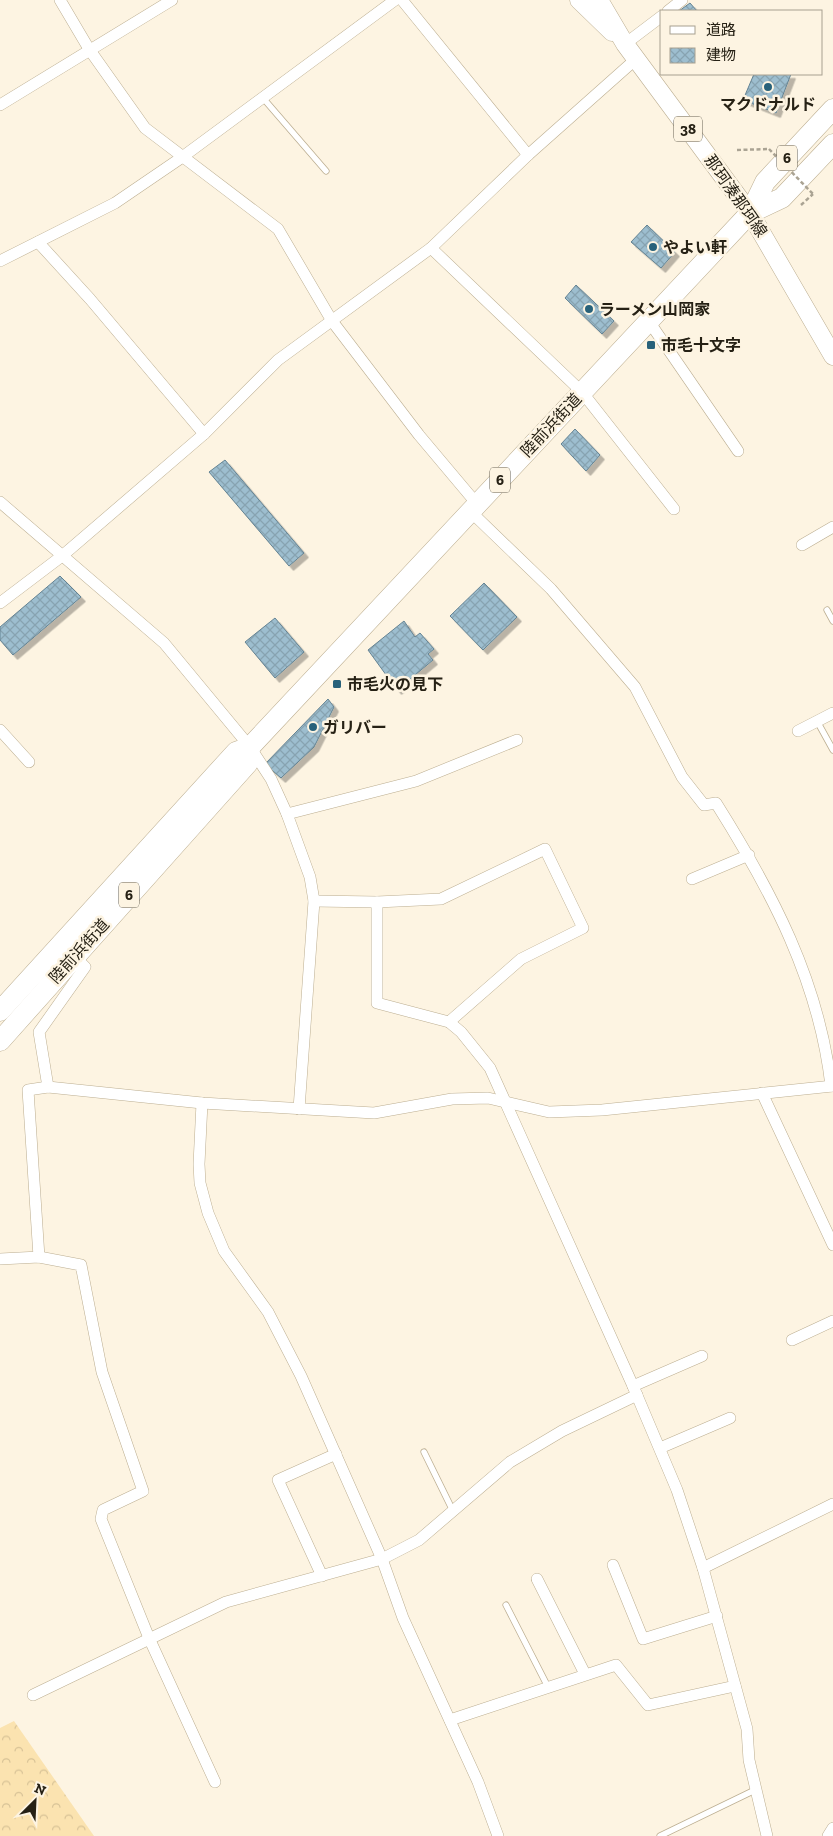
<svg xmlns="http://www.w3.org/2000/svg" width="833" height="1836" font-family="'Zilla Slab','Noto Sans JP',serif">
<style>
.forest{fill:url(#forest-crowns)}
.building{fill:url(#building-cross-hatch);stroke:#648393;filter:url(#shadow)}
.lines{fill:none;stroke-linecap:round;stroke-linejoin:round}
.lane-casing{stroke:#bcae91;stroke-width:7}
.street-casing{stroke:#bcae91;stroke-width:12}
.primary-casing{stroke:#bcae91;stroke-width:19}
.highway-casing{stroke:#bcae91;stroke-width:21}
.path{stroke:#aaa393;stroke-width:2.5;stroke-dasharray:4 2.5;stroke-linecap:butt}
.lane{stroke:#fff;stroke-width:5.5}
.street{stroke:#fff;stroke-width:11}
.primary{stroke:#fff;stroke-width:18}
.highway{stroke:#fff;stroke-width:20}
.path-bridge{stroke:#aaa393;stroke-width:2.5;stroke-dasharray:4 2.5;stroke-linecap:butt}
.poi-dot{fill:#28617a;stroke:#fdf4e2;stroke-width:2}
.labels{text-anchor:middle;dominant-baseline:central;stroke-width:5;stroke-linejoin:round;paint-order:stroke}
.shield{fill:#fdf4e2;stroke:#666052;stroke-width:1}
.shield-label{font-size:15px;font-weight:bold;fill:#262115}
.poi-label{font-size:16px;font-weight:bold;fill:#262115;stroke:#fdf4e2;text-anchor:start}
.street-label{font-size:16px;fill:#262115;stroke:#fdf4e2}
</style>
<defs>
<pattern id="forest-crowns" width="20" height="18" patternUnits="userSpaceOnUse" patternTransform="scale(1.25)"><rect width="20" height="18" fill="#fbe3b0"/><path d="M2 6a3 3 0 1 1 6 0M12 15a3 3 0 1 1 6 0" fill="none" stroke="#d7c296"/></pattern>
<pattern id="building-cross-hatch" width="8" height="8" patternUnits="userSpaceOnUse" patternTransform="scale(1.25)"><rect width="8" height="8" fill="#9dbecf"/><path d="M0 0l8 8M0 8l8-8" fill="none" stroke="#87a3b1"/></pattern>
<filter id="shadow"><feDropShadow dx="4.5" dy="4.5" stdDeviation="0" flood-color="#0004"/></filter>
</defs>
<rect width="100%" height="100%" fill="#fdf4e2"/>
<path class="forest" d="M14,1721L94,1836H0V1728Z"/>
<g class="building">
<path d="M690,3L697,11H679Z"/>
<path d="M754,74H791L776,113L743,100Z"/>
<path d="M647,225L675,252L661,268L631,242Z"/>
<path d="M576,285L614,321L602,334L565,298Z"/>
<path d="M575,429L600,455L586,471L561,444Z"/>
<path d="M225,460L304,553L289,566L209,472Z"/>
<path d="M60,576L81,597L13,655L0,640V627Z"/>
<path d="M484,583L517,617L483,650L450,616Z"/>
<path d="M275,618L304,652L275,678L245,642Z"/>
<path d="M404,621L415,637L420,633L434,649L428,654L433,660L397,690L368,650Z"/>
<path d="M328,699L334,707L314,747L281,778L265,764Z"/>
</g>
<g class="lines">
<defs>
<g id="lane">
<path d="M263,98L326,171"/>
<path d="M827,610L833,621"/>
<path d="M817,721L833,750"/>
<path d="M424,1452L453,1511"/>
<path d="M506,1605L548,1687"/>
<path d="M660,1836L755,1790"/>
</g>
<g id="street">
<path d="M60,0L89,49L145,128L278,229L332,321L419,435L477,504"/>
<path d="M402,0L528,155"/>
<path d="M668,11L682,0"/>
<path d="M625,44L662,16"/>
<path d="M0,105L172,0"/>
<path d="M38,242L90,299L204,434"/>
<path d="M431,248L582,392L674,509"/>
<path d="M0,261L115,203L181,158L395,0"/>
<path d="M648,320L738,451"/>
<path d="M0,502L164,643L250,747L271,779L287,814L310,877L314,901L299,1109"/>
<path d="M470,511L551,589L635,687L682,777L704,805L716,803C772,892 819,981 831,1086"/>
<path d="M802,545L833,527"/>
<path d="M0,603L62,556L204,434L278,360L431,248L528,155L636,59"/>
<path d="M0,730L29,762"/>
<path d="M798,731L833,713"/>
<path d="M287,814L416,781L517,740"/>
<path d="M692,879L749,855"/>
<path d="M314,901L377,902L441,899L545,849L583,928L521,959L449,1022"/>
<path d="M377,902V1003L449,1022L461,1032L490,1068L633,1386L677,1490L703,1568L747,1729L749,1760L767,1836"/>
<path d="M48,1087L39,1032L85,967L74,956"/>
<path d="M762,1093L833,1245"/>
<path d="M202,1103L199,1164L200,1183L208,1213L224,1251L268,1312L301,1376L382,1559L403,1618L478,1782L498,1836"/>
<path d="M39,1257L28,1090L48,1087L202,1103L374,1113L452,1099L488,1098L549,1112L602,1110L833,1086"/>
<path d="M0,1259L39,1257L81,1265L102,1372L143,1491L103,1510L101,1519L149,1638L215,1782"/>
<path d="M792,1340L833,1321"/>
<path d="M633,1386L702,1356"/>
<path d="M660,1448L730,1418"/>
<path d="M613,1565L643,1639L717,1616"/>
<path d="M703,1568L833,1504"/>
<path d="M322,1576L278,1480L336,1454"/>
<path d="M537,1579L585,1674"/>
<path d="M33,1695L226,1602L382,1559L419,1540L510,1462L562,1431L637,1395"/>
<path d="M450,1720L616,1665L648,1705L735,1686"/>
<path d="M828,1836L833,1828"/>
</g>
<g id="primary">
<path d="M579,0L612,32"/>
<path d="M599,0L625,44L750,213L833,356"/>
</g>
<g id="highway">
<path d="M750,213L782,198L833,144"/>
<path d="M0,1011L236,752L250,747L750,213L765,182L833,109"/>
<path d="M0,1041L248,763L250,747"/>
</g>
</defs>
<use href="#lane" class="lane-casing"/>
<use href="#street" class="street-casing"/>
<use href="#primary" class="primary-casing"/>
<use href="#highway" class="highway-casing"/>
<g class="path">
<path d="M737,150L769,149"/>
<path d="M801,205L813,194"/>
</g>
<use href="#lane" class="lane"/>
<use href="#street" class="street"/>
<use href="#primary" class="primary"/>
<use href="#highway" class="highway"/>
<path class="path-bridge" d="M769,149L813,194"/>
</g>
<g class="poi-dot">
<circle cx="768" cy="87" r="5"/>
<circle cx="653" cy="247" r="5"/>
<circle cx="589" cy="309" r="5"/>
<rect x="646" y="340" width="10" height="10" rx="2.5"/>
<rect x="332" y="679" width="10" height="10" rx="2.5"/>
<circle cx="313" cy="727" r="5"/>
</g>
<g class="labels">
<g class="shield">
<rect x="674" y="116.5" width="28" height="25" rx="4"/>
<rect x="777" y="145.5" width="20" height="25" rx="4"/>
<rect x="490" y="467.5" width="20" height="25" rx="4"/>
<rect x="119" y="882.5" width="20" height="25" rx="4"/>
</g>
<g class="shield-label">
<text x="688" y="129">38</text>
<text x="787" y="158">6</text>
<text x="500" y="480">6</text>
<text x="129" y="895">6</text>
</g>
<g class="poi-label">
<text x="768" y="104" text-anchor="middle">マクドナルド</text>
<text x="663" y="247">やよい軒</text>
<text x="599" y="309">ラーメン山岡家</text>
<text x="661" y="345">市毛十文字</text>
<text x="347" y="684">市毛火の見下</text>
<text x="323" y="727">ガリバー</text>
</g>
<g class="street-label">
<text transform="translate(736 196) rotate(55)">那珂湊那珂線</text>
<text transform="translate(551 425) rotate(-47)">陸前浜街道</text>
<text transform="translate(79 951) rotate(-48)">陸前浜街道</text>
</g>
</g>
<rect x="660" y="10" width="162" height="65" fill="#fdf4e2" stroke="#a7a090"/>
<rect x="670" y="26" width="25" height="8" fill="#ffffff" stroke="#a7a090"/>
<text x="706" y="35" font-size="15" fill="#262115">道路</text>
<rect x="670" y="48" width="25" height="15" fill="url(#building-cross-hatch)" stroke="#a7a090"/>
<text x="706" y="60" font-size="15" fill="#262115">建物</text>
<g transform="translate(35 1801) rotate(24)" stroke="#fdf4e2" stroke-width="4" paint-order="stroke">
<path d="M0-4L9 19L0 12L-9 19Z" fill="#262115"/>
<text y="-8" font-size="14" font-weight="bold" text-anchor="middle" fill="#262115">N</text>
</g>
</svg>
